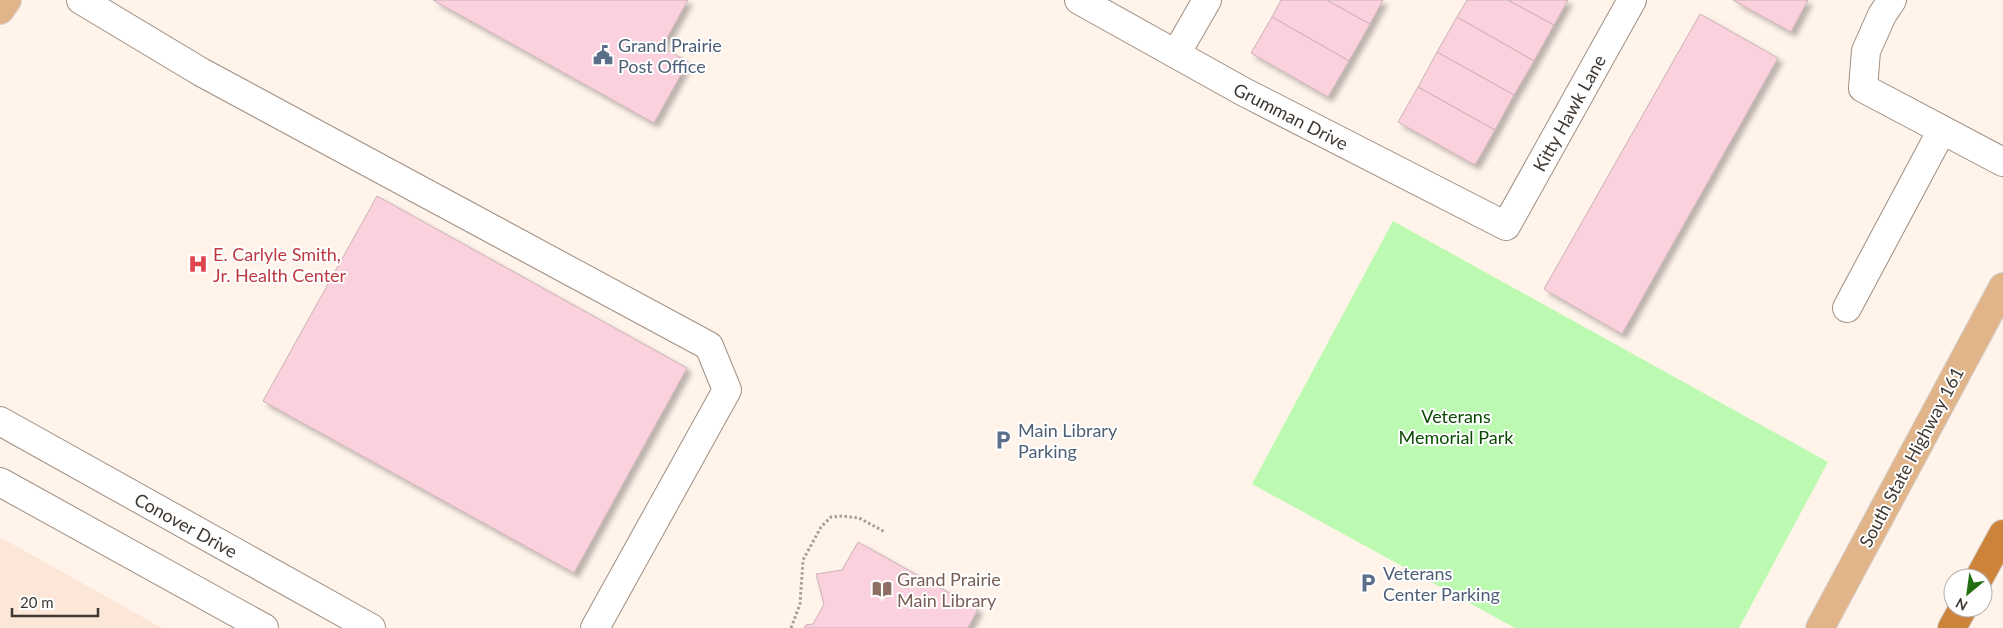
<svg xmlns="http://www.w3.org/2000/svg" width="2003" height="628" font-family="Lato,sans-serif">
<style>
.built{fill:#fce6d7}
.green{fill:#bcfab1}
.building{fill:#fbd1dd;stroke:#c9b1b7;filter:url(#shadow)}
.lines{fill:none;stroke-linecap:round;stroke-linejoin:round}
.minor-casing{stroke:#a08e81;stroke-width:30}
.major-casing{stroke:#d5d3d2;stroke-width:30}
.highway-casing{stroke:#d5d3d2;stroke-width:30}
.path{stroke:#a89e96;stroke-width:3;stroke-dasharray:2.5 2.5;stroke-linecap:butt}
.minor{stroke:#fff;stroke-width:28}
.major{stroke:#e1b589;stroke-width:28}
.highway{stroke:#cd833a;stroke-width:28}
.labels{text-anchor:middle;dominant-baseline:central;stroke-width:4;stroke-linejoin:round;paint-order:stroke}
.service-label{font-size:18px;fill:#4e5e75;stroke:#fff;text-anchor:start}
.street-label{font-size:18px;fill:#3f3832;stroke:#fff}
.health-label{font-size:18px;fill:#be3a42;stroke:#fff;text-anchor:start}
.park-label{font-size:18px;fill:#0a4b00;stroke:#fff}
.education-label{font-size:18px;fill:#785e54;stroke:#fff;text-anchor:start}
</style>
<defs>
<filter id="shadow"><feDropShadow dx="4.5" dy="4.5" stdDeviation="2.5" flood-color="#0004"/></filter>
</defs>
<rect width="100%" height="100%" fill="#fff3ea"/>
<path class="built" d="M0,537L162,628H0Z"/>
<path class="green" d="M1393,221L1828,462L1739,628H1515L1252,484Z"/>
<g class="building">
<path d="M433,0H688L662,47L688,62L654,123Z"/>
<path d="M1281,0H1327L1370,24L1349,61L1272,17Z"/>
<path d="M1327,0H1383L1370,24Z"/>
<path d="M1467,0H1508L1554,25L1534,61L1457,17Z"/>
<path d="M1508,0H1568L1554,25Z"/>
<path d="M1733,0H1808L1791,32Z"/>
<path d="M1700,14L1778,58L1622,334L1544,289Z"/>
<path d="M1272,17L1349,61L1328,97L1251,53Z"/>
<path d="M1457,17L1534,61L1514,95L1437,52Z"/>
<path d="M1437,52L1514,95L1495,130L1418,87Z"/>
<path d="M1418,87L1495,130L1475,165L1398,122Z"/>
<path d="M377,196L687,368L574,573L263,401Z"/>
<path d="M858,542L978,609L968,628H804L806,625L813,624L824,604L816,574L842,570Z"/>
</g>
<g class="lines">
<defs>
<g id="minor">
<path d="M81,0L201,72L709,346L727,390L595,628"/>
<path d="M1079,0L1244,92L1506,226L1632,0"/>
<path d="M1892,0L1882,15L1866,51L1863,88L2003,162"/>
<path d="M1176,54L1207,0"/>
<path d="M1847,308L1942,130"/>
<path d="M0,421L371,628"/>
<path d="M0,482L264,628"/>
</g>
<g id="major">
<path d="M0,10L7,0"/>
<path d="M1820,628L2003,287"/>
</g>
<g id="highway">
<path d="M1979,578L2003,534"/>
<path d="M1952,628L1963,608"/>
</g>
</defs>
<use href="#minor" class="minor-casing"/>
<use href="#major" class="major-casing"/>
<use href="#highway" class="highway-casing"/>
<path class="path" d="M791,628L800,604L803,560L821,527L831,517L842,516L859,518L885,532"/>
<use href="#minor" class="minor"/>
<use href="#major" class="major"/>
<use href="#highway" class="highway"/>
</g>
<defs>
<symbol id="civic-bare" viewBox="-9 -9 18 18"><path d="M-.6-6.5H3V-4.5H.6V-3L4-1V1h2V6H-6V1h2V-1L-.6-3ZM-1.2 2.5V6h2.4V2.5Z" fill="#5c6f8a" stroke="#fff" stroke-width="2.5" paint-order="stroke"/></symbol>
<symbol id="hospital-bare" viewBox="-9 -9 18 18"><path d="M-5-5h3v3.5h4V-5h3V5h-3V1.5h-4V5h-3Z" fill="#e0444e" stroke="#fff" stroke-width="2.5" paint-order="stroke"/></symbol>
<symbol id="parking-bare" viewBox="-9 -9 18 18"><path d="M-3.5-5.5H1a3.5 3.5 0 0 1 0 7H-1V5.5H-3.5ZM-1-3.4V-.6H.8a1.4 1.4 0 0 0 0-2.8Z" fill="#5c6f8a" stroke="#fff" stroke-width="2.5" paint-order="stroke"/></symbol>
<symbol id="library-bare" viewBox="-9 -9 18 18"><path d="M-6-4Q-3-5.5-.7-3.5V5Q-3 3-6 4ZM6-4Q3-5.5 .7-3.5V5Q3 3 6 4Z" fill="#8d6e63" stroke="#fff" stroke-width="2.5" paint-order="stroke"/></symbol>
</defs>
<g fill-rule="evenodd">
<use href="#civic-bare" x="589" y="41" width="28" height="28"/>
<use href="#hospital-bare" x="184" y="250" width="28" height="28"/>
<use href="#parking-bare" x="989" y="426" width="28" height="28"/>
<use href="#parking-bare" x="1354" y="569" width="28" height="28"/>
<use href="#library-bare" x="868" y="575" width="28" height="28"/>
</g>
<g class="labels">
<g class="service-label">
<text x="618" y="45">Grand Prairie<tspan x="618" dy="21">Post Office</tspan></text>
<text x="1018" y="430">Main Library<tspan x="1018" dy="21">Parking</tspan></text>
<text x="1383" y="573">Veterans<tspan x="1383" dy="21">Center Parking</tspan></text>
</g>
<g class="street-label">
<text transform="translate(1569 113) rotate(-61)">Kitty Hawk Lane</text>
<text transform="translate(1291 116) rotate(27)">Grumman Drive</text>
<text transform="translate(1911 457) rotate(-62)">South State Highway 161</text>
<text transform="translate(186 525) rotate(29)">Conover Drive</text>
</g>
<g class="health-label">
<text x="213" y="254">E. Carlyle Smith,<tspan x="213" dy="21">Jr. Health Center</tspan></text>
</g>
<g class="park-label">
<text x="1456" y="416">Veterans<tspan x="1456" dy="21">Memorial Park</tspan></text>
</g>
<g class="education-label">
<text x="897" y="579">Grand Prairie<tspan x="897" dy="21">Main Library</tspan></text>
</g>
</g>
<g transform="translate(1968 593) rotate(209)"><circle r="24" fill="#ffffff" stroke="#b2afad"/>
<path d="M0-4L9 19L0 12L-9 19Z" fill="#226e11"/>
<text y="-8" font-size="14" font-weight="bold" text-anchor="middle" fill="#3f3832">N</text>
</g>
<path d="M12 608v8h86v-8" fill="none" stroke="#3f3832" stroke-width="2.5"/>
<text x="20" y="608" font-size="15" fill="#3f3832" stroke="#ffffff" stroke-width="4" paint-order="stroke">20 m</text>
</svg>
